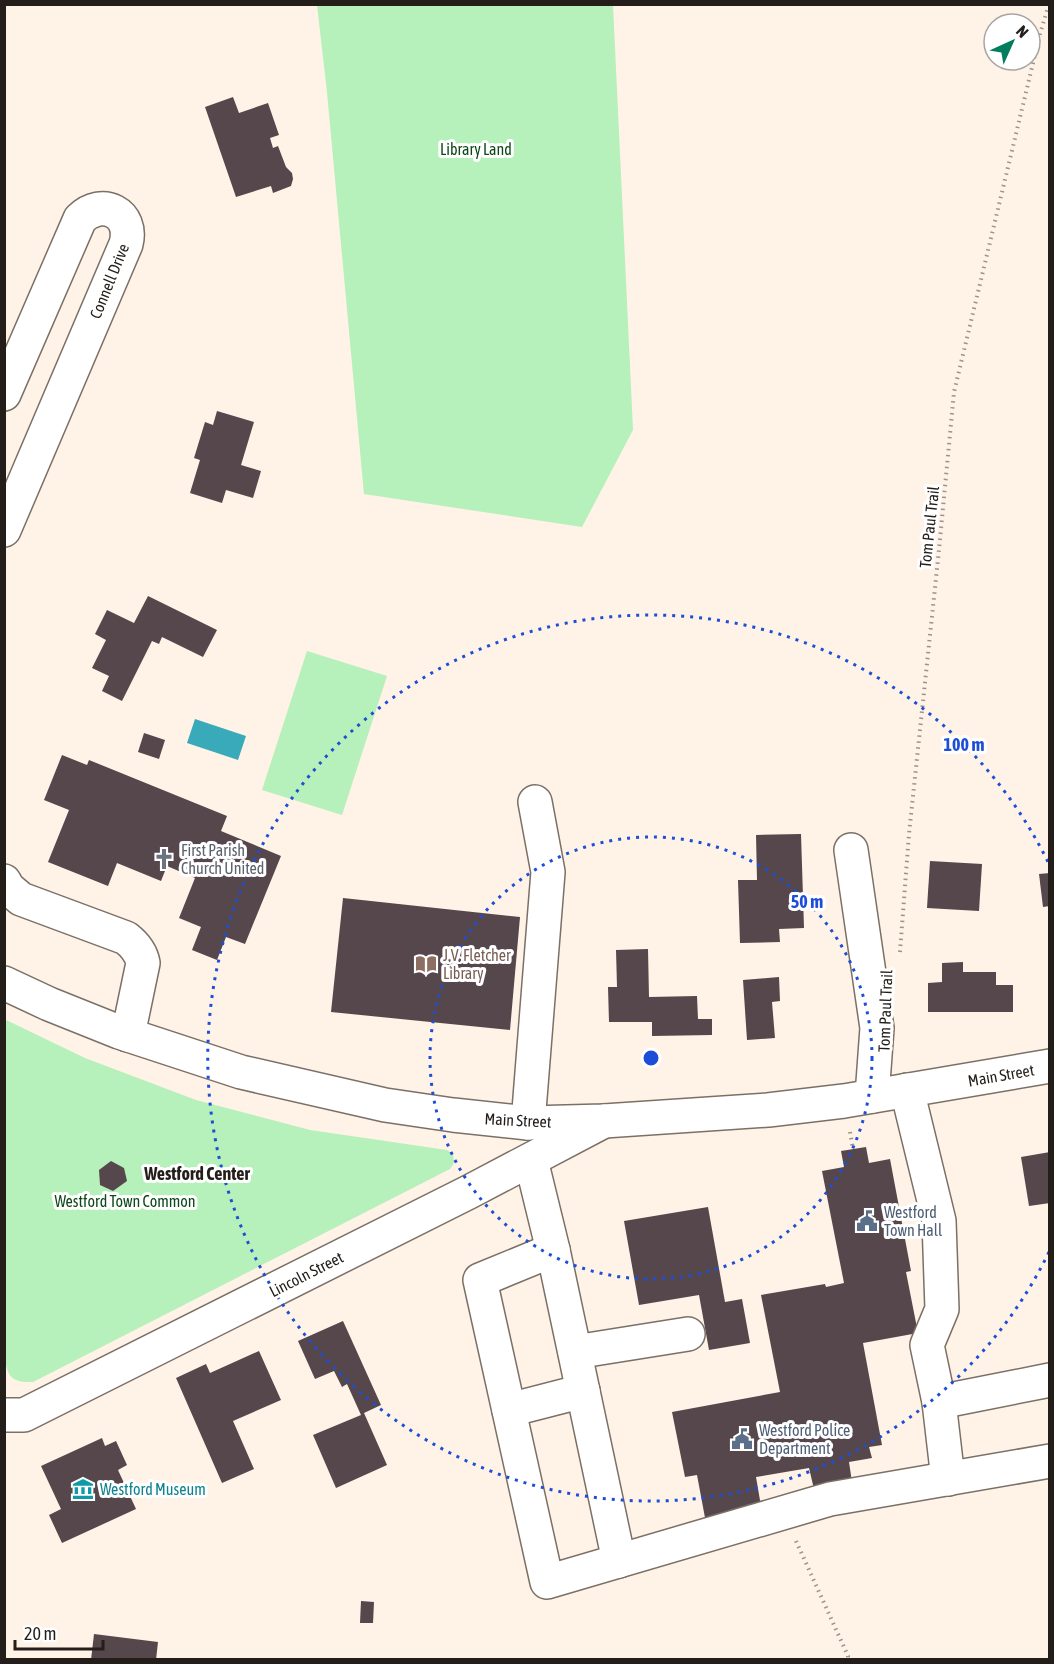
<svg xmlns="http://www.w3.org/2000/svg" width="1054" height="1664" font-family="'Asap Condensed',sans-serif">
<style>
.green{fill:#b6f0ba}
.water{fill:#38aaba}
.building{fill:#55474c}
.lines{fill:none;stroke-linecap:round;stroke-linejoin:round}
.minor-casing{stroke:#7b7066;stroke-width:36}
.major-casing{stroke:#7b7066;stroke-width:36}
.path{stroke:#9c938a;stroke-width:4;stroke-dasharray:1.5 4.5;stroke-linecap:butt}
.minor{stroke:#fff;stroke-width:33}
.major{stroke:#fff;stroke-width:33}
.ring{fill:none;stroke:#1d4ed8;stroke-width:3;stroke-dasharray:3 6}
.labels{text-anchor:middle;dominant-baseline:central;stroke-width:6;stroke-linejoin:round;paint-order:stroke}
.park-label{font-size:16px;fill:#0e4719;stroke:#fff}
.street-label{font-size:16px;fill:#231e1a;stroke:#fff}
.worship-label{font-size:16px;fill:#5b616d;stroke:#fff;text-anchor:start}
.education-label{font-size:16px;fill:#785e54;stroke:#fff;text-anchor:start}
.service-label{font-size:16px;fill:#4e5e75;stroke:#fff;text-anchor:start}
.culture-label{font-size:16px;fill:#0d838f;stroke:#fff;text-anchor:start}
.neighbourhood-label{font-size:18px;font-weight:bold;fill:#231e1a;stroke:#fff}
.centre{fill:#1d4ed8;stroke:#fff;stroke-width:3}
.ring-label{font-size:18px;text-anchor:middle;font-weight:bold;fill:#1d4ed8;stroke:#fff;stroke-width:6;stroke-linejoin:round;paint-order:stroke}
</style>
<rect width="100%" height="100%" fill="#fff2e6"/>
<g class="green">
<path d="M317,5H613L633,430L582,527L364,494L327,92Z"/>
<path d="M307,651L387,676L342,815L262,790Z"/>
<path d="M4,1019L85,1058L196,1100L310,1130L447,1150L453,1154L454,1163L450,1169L33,1382C8,1383 7,1374 4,1351Z"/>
</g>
<path class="water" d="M195,719L246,736L238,760L187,743Z"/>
<g class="building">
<path d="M233,97L239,113L268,103L279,135L270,138L273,148L278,146L286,167L292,173L293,179L291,186L273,193L271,186L236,197L205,107Z"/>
<path d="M217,411L254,422L241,465L261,471L253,498L226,490L222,503L190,493L200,460L194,458L205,422L213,425Z"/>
<path d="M148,596L217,630L203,657L162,637L159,644L152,641L122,701L102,691L109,676L92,668L106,640L95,634L107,610L134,623Z"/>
<path d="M144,733L165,740L159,759L138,752Z"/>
<path d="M62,755L87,765L89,760L227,816L221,831L281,856L245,944L226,937L217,960L192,950L201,927L179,918L195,878L167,866L161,881L117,863L108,886L48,862L69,810L44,800Z"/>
<path d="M801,834L804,928L779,929L780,942L740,943L738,880H757L756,835Z"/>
<path d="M930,861L982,864L979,911L927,908Z"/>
<path d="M1050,873V906L1043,907L1039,874Z"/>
<path d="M343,898L520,917L510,1030L331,1012Z"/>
<path d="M648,949L649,997L697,996L698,1019H712V1035L652,1036V1022H609L608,987H617L616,950Z"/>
<path d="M963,962V972H996V985H1013V1012H928V983L942,982V963Z"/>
<path d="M779,977L780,1001L772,1002L775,1038L747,1040L743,980Z"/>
<path d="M866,1147L869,1163L890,1159L911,1271L906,1272L918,1333L863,1343L882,1445L869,1447L872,1458L849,1462L852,1482L814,1489L809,1468L756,1477L762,1512L706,1523L697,1475L685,1477L672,1412L780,1392L761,1295L825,1284L826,1287L844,1283L822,1171L844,1167L841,1151Z"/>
<path d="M1050,1152V1203L1029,1206L1021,1157Z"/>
<path d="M111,1161L124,1168L127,1181L113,1191L100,1185L99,1170Z"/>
<path d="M708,1207L725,1302L742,1299L750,1343L709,1350L699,1295L639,1305L624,1221Z"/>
<path d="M343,1321L381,1405L364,1413L387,1465L336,1488L313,1435L361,1415L347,1384L342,1387L334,1371L315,1379L298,1341Z"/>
<path d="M259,1351L281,1400L233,1421L254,1469L222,1483L176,1378L206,1364L210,1373Z"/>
<path d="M102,1438L105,1446L116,1441L127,1465L118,1470L136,1509L62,1543L49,1515L61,1509L41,1466Z"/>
<path d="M361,1601L374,1602L373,1623H360Z"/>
<path d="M94,1634L158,1642L156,1660H91Z"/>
</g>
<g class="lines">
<defs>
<g id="minor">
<path d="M4,394L80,219C102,197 134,213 126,244L4,530"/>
<path d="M851,850L877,1028L872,1096"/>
<path d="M4,881L8,888L21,899L126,938C135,945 141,952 143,963L128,1035"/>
<path d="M907,1090L939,1221L942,1309L927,1345L939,1402L1050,1380"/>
<path d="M528,1123L548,872L535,802"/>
<path d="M531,1160L553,1250L480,1280L547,1582L830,1499L1050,1461"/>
<path d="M553,1250L619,1561"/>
<path d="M575,1352L688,1334"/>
<path d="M939,1402L948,1479"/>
<path d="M509,1410L583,1391"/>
<path d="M4,1415H24L469,1192L604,1121"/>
</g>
<path id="major" d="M4,983L49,1004L119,1032L241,1072L385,1105L453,1115L528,1123L604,1121L768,1110L844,1101L1050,1066"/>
</defs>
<use href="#minor" class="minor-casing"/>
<use href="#major" class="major-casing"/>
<g class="path">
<path d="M900,952L909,834L939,550L954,392L1040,34L1049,4"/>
<path d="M850,1132L853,1149"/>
<path d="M796,1541L848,1656V1660"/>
</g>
<use href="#minor" class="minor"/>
<use href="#major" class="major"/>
</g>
<g class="ring">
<circle cx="651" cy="1058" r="221"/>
<path d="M1049 1252A443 443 0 1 1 1049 864"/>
</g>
<defs>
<symbol id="church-bare" viewBox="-9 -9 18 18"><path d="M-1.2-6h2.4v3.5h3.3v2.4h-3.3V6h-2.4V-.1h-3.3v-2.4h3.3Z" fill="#6b7280" stroke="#fff" stroke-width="2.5" paint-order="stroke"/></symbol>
<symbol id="library-bare" viewBox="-9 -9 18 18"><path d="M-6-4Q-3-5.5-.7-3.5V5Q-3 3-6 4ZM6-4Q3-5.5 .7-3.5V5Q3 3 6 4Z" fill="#8d6e63" stroke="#fff" stroke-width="2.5" paint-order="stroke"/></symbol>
<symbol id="civic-bare" viewBox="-9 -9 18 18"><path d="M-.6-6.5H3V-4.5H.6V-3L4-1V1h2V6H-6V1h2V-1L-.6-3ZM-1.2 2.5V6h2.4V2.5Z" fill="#5c6f8a" stroke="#fff" stroke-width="2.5" paint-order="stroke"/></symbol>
<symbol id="museum-bare" viewBox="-9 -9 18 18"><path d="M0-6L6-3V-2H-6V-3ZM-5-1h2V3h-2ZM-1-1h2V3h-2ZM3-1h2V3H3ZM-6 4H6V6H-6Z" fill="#0f9aa8" stroke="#fff" stroke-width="2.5" paint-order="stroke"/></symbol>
</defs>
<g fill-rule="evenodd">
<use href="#church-bare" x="149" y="844" width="30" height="30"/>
<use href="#library-bare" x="411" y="949" width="30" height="30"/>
<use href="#civic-bare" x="852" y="1206" width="30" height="30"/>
<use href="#civic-bare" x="727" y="1424" width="30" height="30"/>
<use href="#museum-bare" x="68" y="1474" width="30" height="30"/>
</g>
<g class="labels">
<g class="park-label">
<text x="476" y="149">Library Land</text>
<text x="125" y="1201">Westford Town Common</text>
</g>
<g class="street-label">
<text transform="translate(109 281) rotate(-68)">Connell Drive</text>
<text transform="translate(929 527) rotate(-84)">Tom Paul Trail</text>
<text transform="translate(885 1011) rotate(-88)">Tom Paul Trail</text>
<text transform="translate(1001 1075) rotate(-10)">Main Street</text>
<text transform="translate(518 1120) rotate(3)">Main Street</text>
<text transform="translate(306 1274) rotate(-27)">Lincoln Street</text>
</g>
<g class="worship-label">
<text x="181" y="850">First Parish<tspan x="181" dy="18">Church United</tspan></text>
</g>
<g class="education-label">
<text x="443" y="955">J.V. Fletcher<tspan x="443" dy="18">Library</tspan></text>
</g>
<g class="service-label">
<text x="884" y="1212">Westford<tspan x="884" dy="18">Town Hall</tspan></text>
<text x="759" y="1430">Westford Police<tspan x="759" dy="18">Department</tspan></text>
</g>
<g class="culture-label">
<text x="100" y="1489">Westford Museum</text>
</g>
<g class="neighbourhood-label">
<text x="197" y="1173">Westford Center</text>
</g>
</g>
<circle cx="651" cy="1058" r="9" class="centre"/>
<g class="ring-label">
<text x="964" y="751">100 m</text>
<text x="807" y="908">50 m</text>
</g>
<rect width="1054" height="1664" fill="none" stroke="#231e1a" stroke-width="12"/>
<g transform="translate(1012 42) rotate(45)"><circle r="28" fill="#ffffff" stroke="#a7a5a3" stroke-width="1.5"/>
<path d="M0-4.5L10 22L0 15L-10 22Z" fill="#007d5c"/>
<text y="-9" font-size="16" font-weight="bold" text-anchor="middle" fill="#231e1a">N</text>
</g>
<path d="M15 1640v9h88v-9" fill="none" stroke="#231e1a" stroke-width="3"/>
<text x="24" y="1640" font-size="18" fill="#231e1a" stroke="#ffffff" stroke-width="4.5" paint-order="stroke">20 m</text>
</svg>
